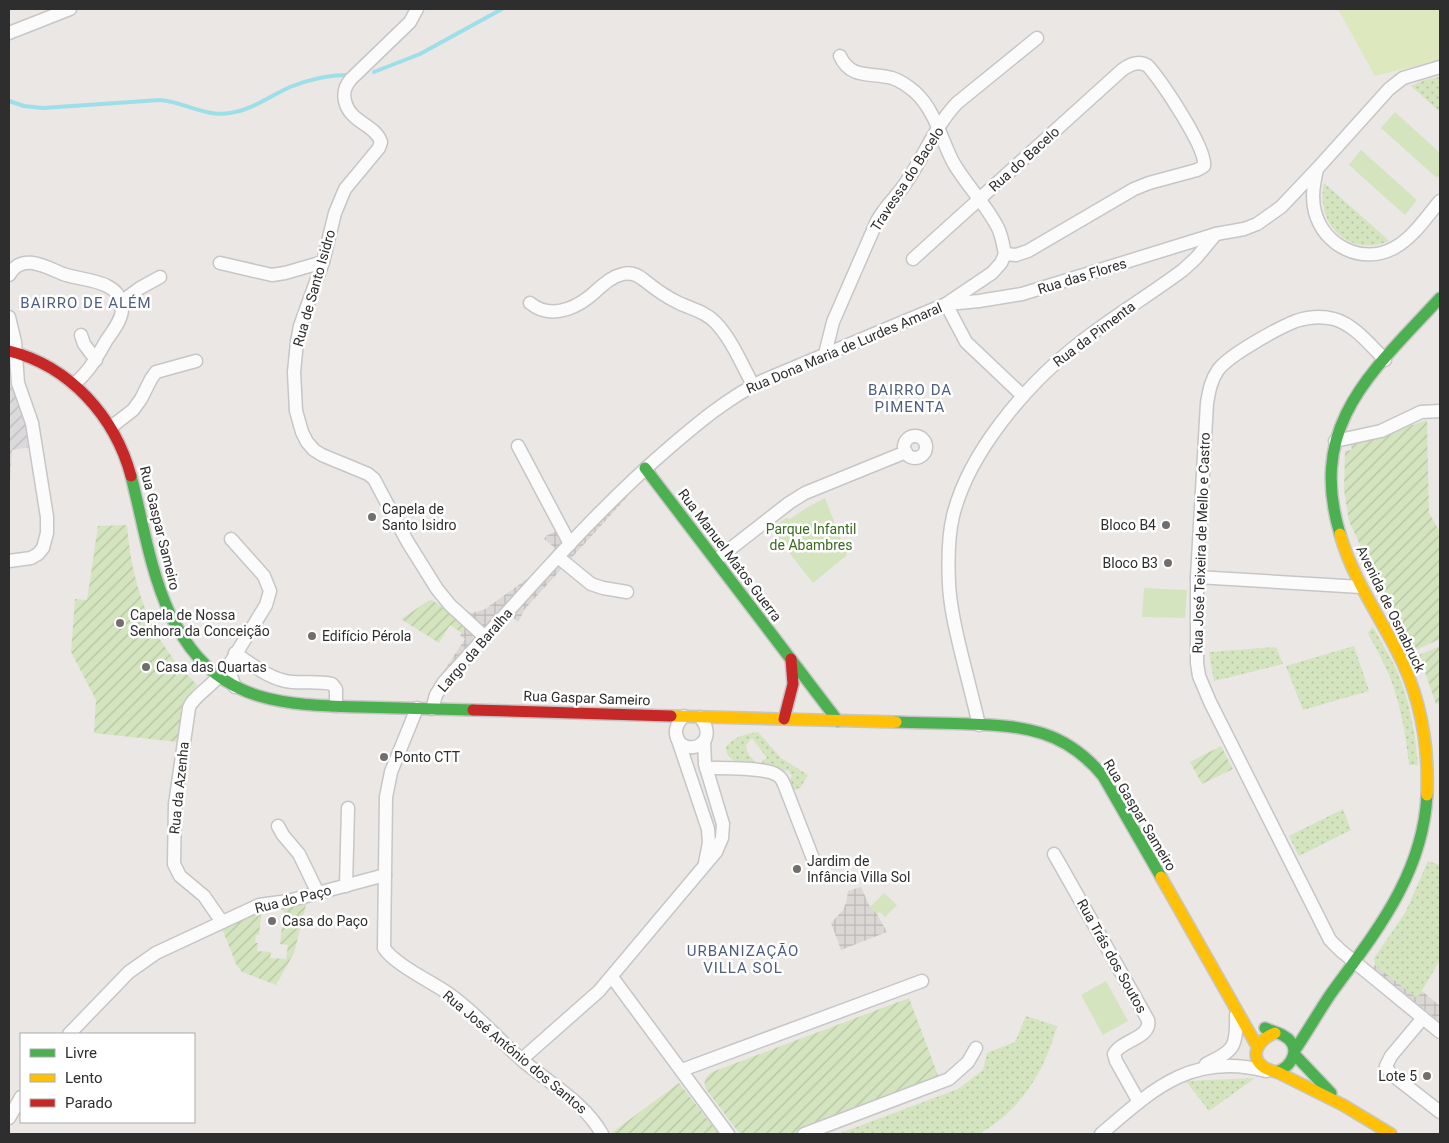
<svg xmlns="http://www.w3.org/2000/svg" width="1449" height="1143" font-family="Roboto,sans-serif">
<style>
.industrial{fill:url(#industrial-furrows)}
.grass{fill:url(#grass-dots)}
.park{fill:#d3e4bf}
.garden{fill:url(#garden-furrows)}
.pitch{fill:#dee8be}
.plaza{fill:url(#plaza-grid)}
.lines{fill:none;stroke-linecap:round;stroke-linejoin:round}
.stream{stroke:#9ddfe8;stroke-width:4}
.street-casing{stroke:#c7c6c6;stroke-width:15}
.fast-casing{stroke:#c7c6c6;stroke-width:14}
.slow-casing{stroke:#c7c6c6;stroke-width:14}
.jam-casing{stroke:#c7c6c6;stroke-width:14}
.street{stroke:#fcfbfb;stroke-width:12}
.fast{stroke:#4caf50;stroke-width:11}
.slow{stroke:#ffc107;stroke-width:11}
.jam{stroke:#c62828;stroke-width:11}
.poi-dot{fill:#706f6e;stroke:#fff;stroke-width:2}
.labels{text-anchor:middle;dominant-baseline:central;stroke-width:5;stroke-linejoin:round;paint-order:stroke}
.street-label{font-size:14px;fill:#2e2e2e;stroke:#fff}
.poi-label{font-size:14px;fill:#2e2e2e;stroke:#fff;text-anchor:start}
.park-label{font-size:14px;fill:#396a1f;stroke:#fff}
.neighbourhood-label{font-size:15px;letter-spacing:1px;fill:#4f5e7d;stroke:#fff}
</style>
<defs>
<pattern id="industrial-furrows" width="10" height="10" patternUnits="userSpaceOnUse" patternTransform="scale(1.25)"><rect width="10" height="10" fill="#dbd9db"/><path d="M-1 1l2-2M0 10L10 0M9 11l2-2" fill="none" stroke="#bcbbbc"/></pattern>
<pattern id="grass-dots" width="8" height="8" patternUnits="userSpaceOnUse" patternTransform="scale(1.25)"><rect width="8" height="8" fill="#d3e4bf"/><path d="M2 2h.1M6 6h.1" fill="none" stroke="#b5c4a4" stroke-width="1.8" stroke-linecap="round"/></pattern>
<pattern id="garden-furrows" width="10" height="10" patternUnits="userSpaceOnUse" patternTransform="scale(1.25)"><rect width="10" height="10" fill="#d3e4bf"/><path d="M-1 1l2-2M0 10L10 0M9 11l2-2" fill="none" stroke="#b5c4a4"/></pattern>
<pattern id="plaza-grid" width="8" height="8" patternUnits="userSpaceOnUse" patternTransform="scale(1.25)"><rect width="8" height="8" fill="#dbd7d4"/><path d="M0 4h8M4 0v8" fill="none" stroke="#bcb9b6"/></pattern>
</defs>
<rect width="100%" height="100%" fill="#ebe7e4"/>
<path class="industrial" d="M9,375L14,389L23,406L31,447L12,450L9,500Z"/>
<g class="grass">
<path d="M1440,77V112L1411,86L1424,80Z"/>
<path d="M1324,183L1385,237L1389,241C1349,258 1315,224 1324,183Z"/>
<path d="M1373,627C1381,642 1390,656 1397,671C1410,701 1415,733 1418,765H1409C1406,736 1401,707 1391,680C1385,664 1376,649 1368,633Z"/>
<path d="M1354,646L1369,691L1303,710L1286,666Z"/>
<path d="M1276,647L1283,664L1214,681L1209,652Z"/>
<path d="M758,732L781,758L808,775L800,788L793,790L789,782L792,776L789,771L763,767L762,761L767,758L752,738L746,745C746,756 754,758 758,766C746,765 725,763 726,747C733,737 746,734 758,732Z"/>
<path d="M1343,809L1351,830L1299,856L1289,836Z"/>
<path d="M1428,861L1440,865V960L1417,999L1375,965L1374,958L1405,913Z"/>
<path d="M1026,1016L1057,1026C1045,1071 1021,1110 979,1134H838L958,1089L983,1070L987,1053L1015,1042Z"/>
<path d="M1255,1078L1209,1111L1186,1081Z"/>
</g>
<g class="park">
<path d="M1395,112L1440,153V175L1437,178L1381,128Z"/>
<path d="M1361,150L1417,200L1405,215L1349,165Z"/>
<path d="M825,498L847,555L813,583L773,532L777,529L776,525L786,518L790,519L808,507Z"/>
<path d="M1144,588L1187,590L1185,618L1142,617Z"/>
<path d="M884,893L897,905L885,917L880,912L877,914L870,907Z"/>
<path d="M1106,981L1128,1021L1103,1035L1081,995Z"/>
</g>
<g class="garden">
<path d="M1427,420L1429,513L1440,532V639L1416,650L1361,547L1349,521L1344,490L1345,451L1352,450L1350,442L1384,435Z"/>
<path d="M127,525C130,569 143,617 169,653C177,665 188,675 197,685L182,705L178,742L94,733L96,700L71,652L75,599L87,600L98,526Z"/>
<path d="M432,600L467,625L462,633L450,625L439,643L401,619L428,601Z"/>
<path d="M1440,646V703L1436,704L1419,655Z"/>
<path d="M1221,746L1233,769L1202,784L1190,762Z"/>
<path d="M307,901L294,953L276,985L242,972L236,964L221,926L262,908L259,935H256L255,943H258L257,951L271,952L270,958L286,959L288,945L280,944L284,906Z"/>
<path d="M909,998L939,1078L792,1134H740L706,1089C703,1081 705,1077 712,1072Z"/>
<path d="M679,1083L719,1134H610Z"/>
</g>
<path class="pitch" d="M1338,9H1440V60L1375,76Z"/>
<g class="plaza">
<path d="M623,492L628,496L525,609L518,622L510,614Z"/>
<path d="M558,530L563,543L489,628H484L459,609L472,613L485,609L534,574L555,548L544,539L546,536Z"/>
<path d="M465,627L475,636L476,640L430,696L428,695L465,639L460,636Z"/>
<path d="M861,887L870,907L877,914L887,932L841,950L831,923L843,910L846,903L848,891Z"/>
<path d="M1375,965L1417,998L1422,991L1440,1006V1022L1373,968Z"/>
</g>
<g class="lines">
<g class="stream">
<path d="M374,72L420,54L502,9"/>
<path d="M9,101L24,106L43,108L160,100C185,102 204,117 230,113C252,110 270,96 290,87C308,80 327,75 346,75"/>
</g>
<defs>
<g id="street">
<path d="M417,9L410,22L351,79C345,86 343,92 345,101C350,123 375,124 381,142L379,148L345,189L335,213L323,262L300,326L297,342L294,372L296,411L302,432L307,442L314,450L322,455L368,474L374,479L407,541L437,589L450,605L485,637"/>
<path d="M9,33L70,9"/>
<path d="M840,56C851,80 871,72 892,78C901,81 908,86 915,92C935,110 941,139 953,162C966,185 986,204 998,228C1002,236 1003,245 1005,254"/>
<path d="M1317,169C1314,183 1311,197 1315,212C1324,246 1362,265 1394,248C1413,238 1427,216 1440,201"/>
<path d="M913,259L1122,70C1130,64 1139,60 1148,66C1161,81 1207,148 1204,166L1197,170L1149,183L1134,189L1028,251L1016,255L1005,254"/>
<path d="M220,263L272,275L285,273L323,262"/>
<path d="M9,275C22,252 46,267 63,274C82,281 120,279 122,307C123,319 112,332 106,341C97,357 89,372 74,384"/>
<path d="M121,302L140,288L160,277"/>
<path d="M530,303C548,318 571,311 589,297C599,289 609,277 623,274C631,272 638,275 644,280C655,289 666,297 679,303C692,309 706,312 716,323C732,340 742,365 753,385"/>
<path d="M946,304L966,342L1023,396"/>
<path d="M948,304L979,301L1022,294L1216,234L1244,229L1257,224L1281,207L1317,169L1389,89L1403,78L1440,67"/>
<path d="M9,317L15,342L18,383L32,423L47,517V533L43,548L38,554L31,558L9,561"/>
<path d="M81,335L84,344L96,360"/>
<path d="M825,354L833,322L877,221C885,206 898,195 907,181C924,156 936,125 957,103L1037,38"/>
<path d="M1385,360C1370,345 1355,325 1334,319C1322,316 1308,317 1296,321C1278,328 1229,355 1218,370C1211,380 1209,391 1207,403L1197,577V663L1199,676L1210,702L1330,940L1340,950L1440,1032"/>
<path d="M111,427L133,410L141,399L151,379L156,372L196,361"/>
<circle cx="915" cy="447" r="11"/>
<path d="M1335,441L1381,431L1421,412L1440,411"/>
<path d="M518,446L570,544"/>
<path d="M231,539L264,576L270,591L266,605L231,662L230,673L235,687"/>
<path d="M558,557L591,584L603,588L627,592"/>
<path d="M716,560L789,503L805,493L906,452"/>
<path d="M1197,577L1361,587"/>
<path d="M235,653C253,665 270,680 292,682C305,683 319,681 332,684L336,689V706"/>
<path d="M218,677C210,687 192,698 189,708L175,804L174,864L180,876L204,896L222,922"/>
<path d="M417,708L391,772L386,797L384,948C394,964 432,982 449,994C476,1013 497,1038 522,1060C549,1083 585,1103 602,1134"/>
<path d="M432,709L436,695L444,682C518,602 587,518 670,447C699,422 728,398 762,381L946,304L992,273L1001,263L1005,254"/>
<path d="M684,716C679,721 675,727 676,734C680,759 723,746 700,717"/>
<path d="M979,725C973,699 966,673 960,648C955,627 950,606 949,584C948,563 948,537 953,516C968,454 1024,388 1072,349C1107,320 1147,297 1183,270L1196,258L1216,234"/>
<path d="M677,737L708,829L709,843L705,863"/>
<path d="M706,768C723,768 764,767 777,775C781,777 782,780 784,784L817,869"/>
<path d="M278,826L283,835L299,854L318,893"/>
<path d="M1054,854L1148,1020C1152,1038 1121,1040 1114,1054L1116,1061L1139,1102"/>
<path d="M346,886L348,808"/>
<path d="M612,977L728,1134"/>
<path d="M1423,1018L1391,1056L1386,1066L1390,1073L1440,1112"/>
<path d="M69,1034L129,972L156,953L259,905L288,901L385,875"/>
<path d="M522,1059L599,991L716,852L722,838L723,824L705,764L704,741"/>
<path d="M1206,1064C1234,1050 1237,1048 1236,1015"/>
<path d="M682,1070L922,981"/>
<path d="M9,1118L21,1097"/>
<path d="M804,1134L949,1079L968,1062L976,1048"/>
<path d="M1101,1134C1153,1089 1192,1052 1266,1071"/>
</g>
<g id="fast">
<path d="M645,468L838,721"/>
<path d="M131,476C143,522 150,571 170,614C173,622 179,629 183,637C225,704 288,705 360,707C397,708 435,709 473,710"/>
<path d="M1340,534C1307,424 1372,372 1440,298"/>
<path d="M896,722C921,723 945,723 969,724C1025,726 1065,730 1103,776L1161,877"/>
<path d="M1265,1028C1271,1031 1278,1032 1284,1036C1302,1046 1293,1066 1277,1072"/>
<path d="M1295,1050C1307,1032 1318,1013 1330,995C1375,933 1423,875 1427,795"/>
<path d="M1295,1055L1331,1093"/>
</g>
<g id="slow">
<path d="M1340,534C1352,577 1377,612 1397,651C1420,695 1429,745 1427,795"/>
<path d="M671,716L896,722"/>
<path d="M1161,877L1257,1046"/>
<path d="M1275,1033C1250,1043 1249,1067 1277,1072L1343,1105L1391,1134"/>
</g>
<g id="jam">
<path d="M9,351C70,366 115,417 131,476"/>
<path d="M473,710L671,716"/>
<path d="M784,719L793,684L791,659"/>
</g>
</defs>
<use href="#street" class="street-casing"/>
<use href="#fast" class="fast-casing"/>
<use href="#slow" class="slow-casing"/>
<use href="#jam" class="jam-casing"/>
<use href="#street" class="street"/>
<use href="#fast" class="fast"/>
<use href="#slow" class="slow"/>
<use href="#jam" class="jam"/>
</g>
<g class="poi-dot">
<circle cx="372" cy="517" r="5"/>
<circle cx="1166" cy="525" r="5"/>
<circle cx="1168" cy="563" r="5"/>
<circle cx="120" cy="623" r="5"/>
<circle cx="312" cy="636" r="5"/>
<circle cx="146" cy="667" r="5"/>
<circle cx="384" cy="757" r="5"/>
<circle cx="797" cy="869" r="5"/>
<circle cx="272" cy="921" r="5"/>
<circle cx="1427" cy="1076" r="5"/>
</g>
<g class="labels">
<g class="street-label">
<text transform="translate(1024 159) rotate(-42)">Rua do Bacelo</text>
<text transform="translate(907 179) rotate(-57)">Travessa do Bacelo</text>
<text transform="translate(1082 276) rotate(-17)">Rua das Flores</text>
<text transform="translate(314 288) rotate(-74)">Rua de Santo Isidro</text>
<text transform="translate(1094 334) rotate(-37)">Rua da Pimenta</text>
<text transform="translate(844 348) rotate(-23)">Rua Dona Maria de Lurdes Amaral</text>
<text transform="translate(160 528) rotate(76)">Rua Gaspar Sameiro</text>
<text transform="translate(1201 543) rotate(-88)">Rua José Teixeira de Mello e Castro</text>
<text transform="translate(730 555) rotate(53)">Rua Manuel Matos Guerra</text>
<text transform="translate(1391 609) rotate(64)">Avenida de Osnabruck</text>
<text transform="translate(475 650) rotate(-49)">Largo da Baralha</text>
<text transform="translate(587 698) rotate(2)">Rua Gaspar Sameiro</text>
<text transform="translate(179 788) rotate(-84)">Rua da Azenha</text>
<text transform="translate(1140 815) rotate(59)">Rua Gaspar Sameiro</text>
<text transform="translate(293 899) rotate(-14)">Rua do Paço</text>
<text transform="translate(1112 956) rotate(61)">Rua Trás dos Soutos</text>
<text transform="translate(515 1052) rotate(40)">Rua José António dos Santos</text>
</g>
<g class="poi-label">
<text x="382" y="509">Capela de<tspan x="382" dy="16">Santo Isidro</tspan></text>
<text x="1156" y="525" text-anchor="end">Bloco B4</text>
<text x="1158" y="563" text-anchor="end">Bloco B3</text>
<text x="130" y="615">Capela de Nossa<tspan x="130" dy="16">Senhora da Conceição</tspan></text>
<text x="322" y="636">Edifício Pérola</text>
<text x="156" y="667">Casa das Quartas</text>
<text x="394" y="757">Ponto CTT</text>
<text x="807" y="861">Jardim de<tspan x="807" dy="16">Infância Villa Sol</tspan></text>
<text x="282" y="921">Casa do Paço</text>
<text x="1417" y="1076" text-anchor="end">Lote 5</text>
</g>
<g class="park-label">
<text x="811" y="529">Parque Infantil<tspan x="811" dy="16">de Abambres</tspan></text>
</g>
<g class="neighbourhood-label">
<text x="86" y="303">BAIRRO DE ALÉM</text>
<text x="910" y="390">BAIRRO DA<tspan x="910" dy="17">PIMENTA</tspan></text>
<text x="743" y="951">URBANIZAÇÃO<tspan x="743" dy="17">VILLA SOL</tspan></text>
</g>
</g>
<rect width="1449" height="1143" fill="none" stroke="#2e2e2e" stroke-width="20"/>
<rect x="20" y="1033" width="175" height="90" fill="#ffffff" stroke="#ababab"/>
<rect x="30" y="1049" width="25" height="8" fill="#4caf50" stroke="#ababab"/>
<text x="65" y="1058" font-size="15" fill="#2e2e2e">Livre</text>
<rect x="30" y="1074" width="25" height="8" fill="#ffc107" stroke="#ababab"/>
<text x="65" y="1083" font-size="15" fill="#2e2e2e">Lento</text>
<rect x="30" y="1099" width="25" height="8" fill="#c62828" stroke="#ababab"/>
<text x="65" y="1108" font-size="15" fill="#2e2e2e">Parado</text>
</svg>
